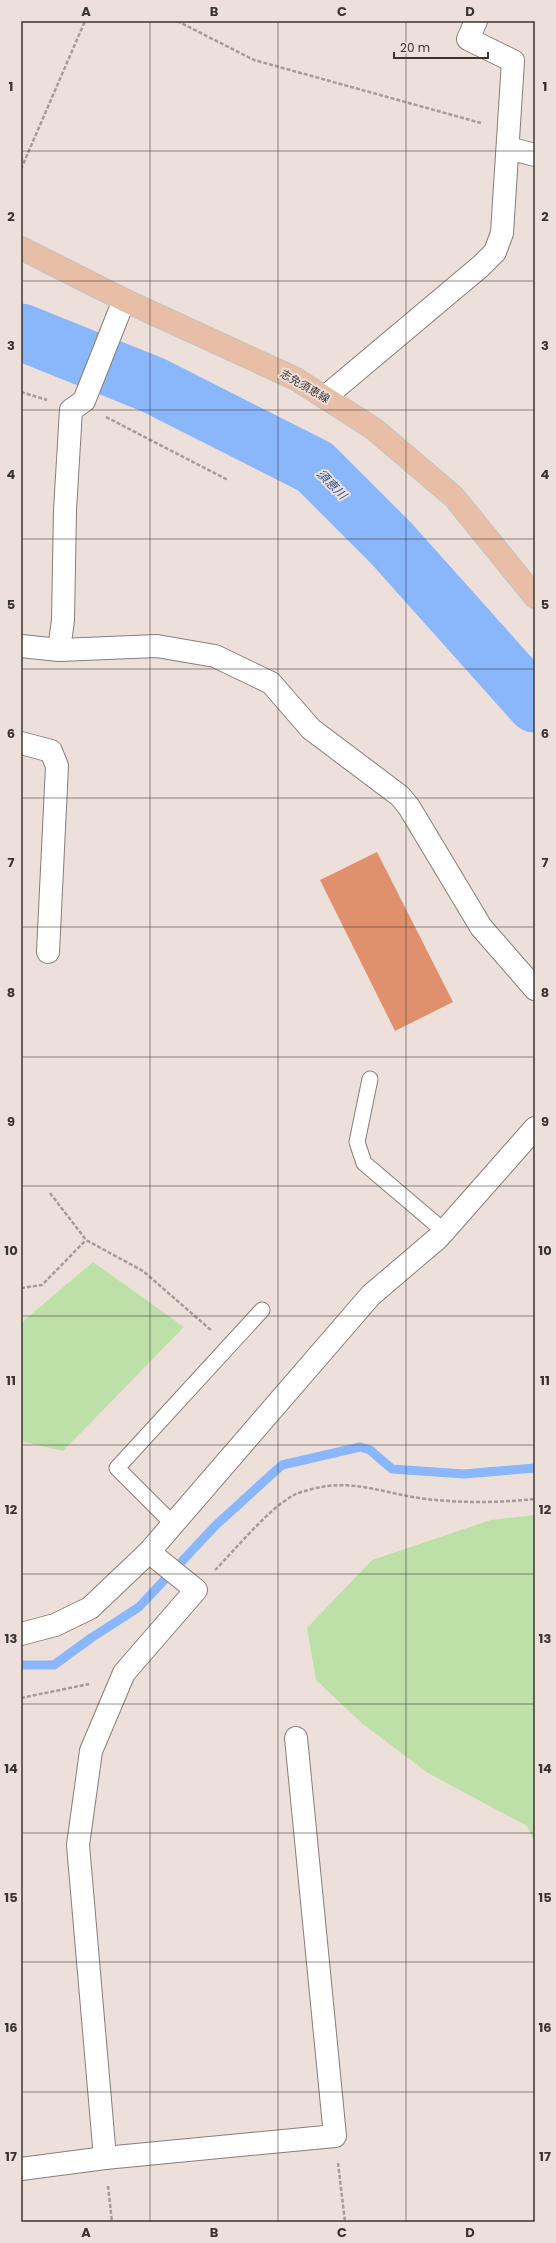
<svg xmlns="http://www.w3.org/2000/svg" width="556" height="2243" font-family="Poppins,'Noto Sans JP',sans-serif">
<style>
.green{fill:#bde0a8}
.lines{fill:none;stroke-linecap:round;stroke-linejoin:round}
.stream{stroke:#8ab6fb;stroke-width:9}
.river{stroke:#8ab6fb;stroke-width:57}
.building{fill:#e1906d}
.lane-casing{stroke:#897d78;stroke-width:17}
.street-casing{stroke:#897d78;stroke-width:24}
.primary-casing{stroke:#c4c2c1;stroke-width:24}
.path{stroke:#a69b97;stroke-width:2.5;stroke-dasharray:4 2;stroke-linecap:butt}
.lane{stroke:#fff;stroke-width:15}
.street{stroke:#fff;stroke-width:22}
.primary{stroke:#e9bea6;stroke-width:22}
.grid{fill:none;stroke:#393331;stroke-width:1;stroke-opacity:0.55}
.labels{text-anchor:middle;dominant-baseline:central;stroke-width:4;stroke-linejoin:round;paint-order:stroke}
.street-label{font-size:11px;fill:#393331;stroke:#ede0da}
.water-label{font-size:12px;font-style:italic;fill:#1a4f9e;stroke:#ede0da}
.neatline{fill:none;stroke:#393331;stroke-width:1.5}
.grid-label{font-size:13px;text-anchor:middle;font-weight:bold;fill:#393331}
</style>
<rect width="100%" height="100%" fill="#ede0da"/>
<g class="green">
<path d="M93,1262L184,1327L63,1451L21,1441V1323Z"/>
<path d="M535,1515V1843L527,1826L428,1773L364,1725L316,1680L307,1628L372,1560L491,1520Z"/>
</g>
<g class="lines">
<path class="stream" d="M21,1665H54L91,1638L139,1607L216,1525L282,1465L360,1447L370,1450L392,1469L464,1474L535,1468"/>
<path class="river" d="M21,332L153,385L315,467L391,543L535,704"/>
</g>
<path class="building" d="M377,852L453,1002L395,1031L320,880Z"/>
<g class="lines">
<defs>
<g id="lane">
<path d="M370,1079L357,1142L364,1163L444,1231"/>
<path d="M173,1524L117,1468L262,1310"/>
</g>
<g id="street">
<path d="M508,148L535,155"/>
<path d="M325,397L481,266L495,252L502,233L513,61L468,39L476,21"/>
<path d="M21,646L59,650L63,620L65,510L71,410L84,401L124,300"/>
<path d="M59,650L157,646L215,656L271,683L311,729L400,796L409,807L481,927L535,989"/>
<path d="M21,743L51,751L57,766L48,952"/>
<path d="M21,1634L55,1625L90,1608L149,1552L371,1295L438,1238L535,1128"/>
<path d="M105,2158L78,1845L91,1751L124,1673L196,1590L149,1552"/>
<path d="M21,2169L105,2158L335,2136L296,1738"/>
</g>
<path id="primary" d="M21,248L124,300L296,379L374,429L454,497L535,597"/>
</defs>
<use href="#lane" class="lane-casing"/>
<use href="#street" class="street-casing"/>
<use href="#primary" class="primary-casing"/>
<g class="path">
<path d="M177,21L254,60L481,123"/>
<path d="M21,169L85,21"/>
<path d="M21,392L47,400"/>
<path d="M106,417L228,480"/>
<path d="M50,1193L86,1240L143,1271L212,1331"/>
<path d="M21,1288L42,1285L86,1240"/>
<path d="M215,1570C236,1549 269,1508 294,1495C299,1492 306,1491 312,1489C353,1478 385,1494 426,1499C462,1503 498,1503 535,1499"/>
<path d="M21,1698L89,1684"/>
<path d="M338,2163L345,2222"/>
<path d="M108,2186L112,2222"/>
</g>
<use href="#lane" class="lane"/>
<use href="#street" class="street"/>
<use href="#primary" class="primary"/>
</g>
<path class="grid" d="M150,21V2222M278,21V2222M406,21V2222M21,151H535M21,281H535M21,410H535M21,539H535M21,669H535M21,798H535M21,927H535M21,1057H535M21,1186H535M21,1316H535M21,1445H535M21,1574H535M21,1704H535M21,1833H535M21,1962H535M21,2092H535"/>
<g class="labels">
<g class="street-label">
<text transform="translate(305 386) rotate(30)">志免須恵線</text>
</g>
<g class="water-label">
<text transform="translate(332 484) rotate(45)">須恵川</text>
</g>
</g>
<rect width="556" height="2243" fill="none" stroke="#ede0da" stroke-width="44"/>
<path d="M394 52v6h94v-6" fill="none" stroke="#393331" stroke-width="2"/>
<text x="400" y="52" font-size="12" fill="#393331" stroke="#ede0da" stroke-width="3" paint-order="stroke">20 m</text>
<rect x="22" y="22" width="512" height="2199" class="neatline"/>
<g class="grid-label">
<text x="86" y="16">A</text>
<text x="214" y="16">B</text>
<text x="342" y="16">C</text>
<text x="470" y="16">D</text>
<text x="11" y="91">1</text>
<text x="545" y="91">1</text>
<text x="11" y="221">2</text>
<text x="545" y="221">2</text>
<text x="11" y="350">3</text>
<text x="545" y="350">3</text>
<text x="11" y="479">4</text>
<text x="545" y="479">4</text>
<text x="11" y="609">5</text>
<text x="545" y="609">5</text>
<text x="11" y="738">6</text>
<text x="545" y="738">6</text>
<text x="11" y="867">7</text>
<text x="545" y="867">7</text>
<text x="11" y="997">8</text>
<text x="545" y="997">8</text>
<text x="11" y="1126">9</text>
<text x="545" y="1126">9</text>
<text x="11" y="1255">10</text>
<text x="545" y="1255">10</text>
<text x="11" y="1385">11</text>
<text x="545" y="1385">11</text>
<text x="11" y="1514">12</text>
<text x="545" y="1514">12</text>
<text x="11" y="1643">13</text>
<text x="545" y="1643">13</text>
<text x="11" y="1773">14</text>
<text x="545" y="1773">14</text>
<text x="11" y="1902">15</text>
<text x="545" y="1902">15</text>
<text x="11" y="2032">16</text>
<text x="545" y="2032">16</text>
<text x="11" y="2161">17</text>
<text x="545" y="2161">17</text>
<text x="86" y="2237">A</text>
<text x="214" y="2237">B</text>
<text x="342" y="2237">C</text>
<text x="470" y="2237">D</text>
</g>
</svg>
